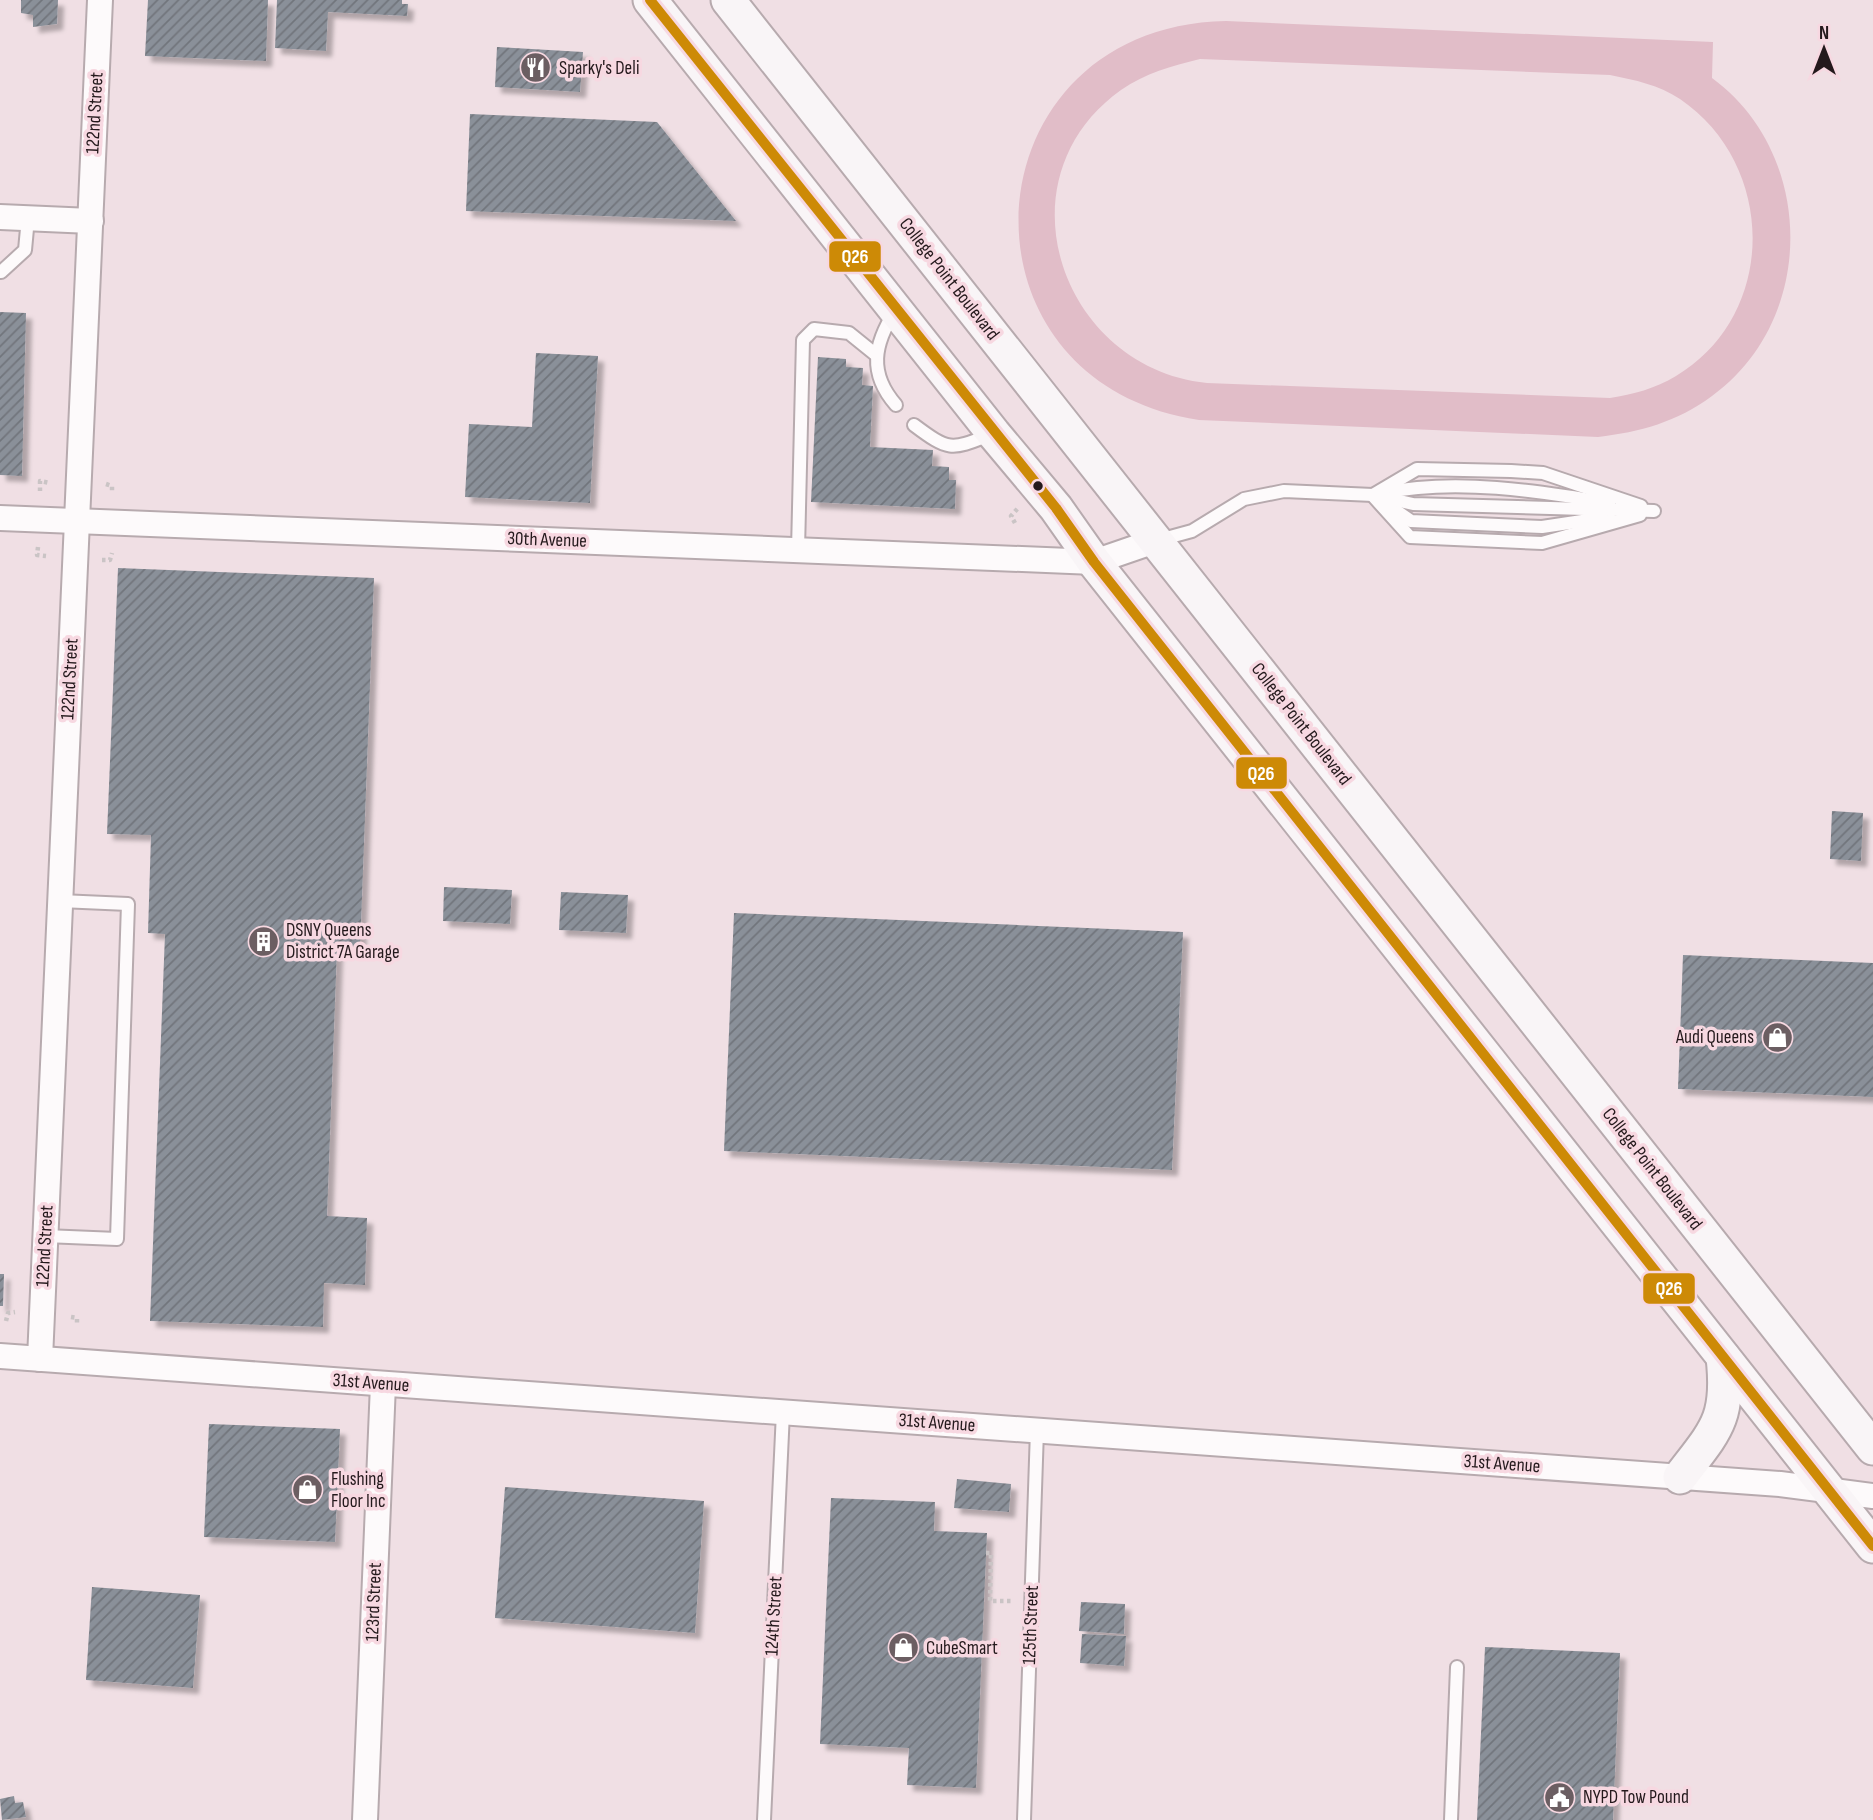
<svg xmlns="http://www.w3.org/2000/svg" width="1873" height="1820" font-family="'Sofia Sans Condensed',sans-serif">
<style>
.garden{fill:#e1bdc8;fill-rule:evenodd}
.building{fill:url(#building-hatch);filter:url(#shadow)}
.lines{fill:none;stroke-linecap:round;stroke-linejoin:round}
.service-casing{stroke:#b7aaae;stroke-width:16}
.minor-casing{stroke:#b7aaae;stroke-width:28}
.secondary-casing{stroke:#b7aaae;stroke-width:37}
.path{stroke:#cac4c5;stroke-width:4.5;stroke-dasharray:3.5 3.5;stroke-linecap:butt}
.service{stroke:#fdfafb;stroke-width:12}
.minor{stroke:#fdfafb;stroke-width:24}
.secondary{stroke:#f9f5f7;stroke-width:33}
.bus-1-casing{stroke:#f7d8e1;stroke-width:16}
.bus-1{stroke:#cd8a06;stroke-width:10}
.bus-dot{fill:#24191c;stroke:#f7d8e1;stroke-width:2.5}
.labels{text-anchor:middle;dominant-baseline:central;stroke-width:7;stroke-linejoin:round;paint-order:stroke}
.poi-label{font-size:19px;fill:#24191c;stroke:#f7d8e1;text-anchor:start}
.street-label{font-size:19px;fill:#24191c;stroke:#f7d8e1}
.line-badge{stroke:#f7d8e1;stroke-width:2.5}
.badge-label{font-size:19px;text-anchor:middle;font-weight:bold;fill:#fff}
</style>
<defs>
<pattern id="building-hatch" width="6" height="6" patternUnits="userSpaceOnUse" patternTransform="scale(1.75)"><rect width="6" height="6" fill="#8a9099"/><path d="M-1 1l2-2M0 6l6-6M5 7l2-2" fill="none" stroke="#71757c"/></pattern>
<filter id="shadow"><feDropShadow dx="6" dy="6" stdDeviation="2" flood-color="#0004"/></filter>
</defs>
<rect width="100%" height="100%" fill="#f0dfe4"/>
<path class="garden" d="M1226,21L1713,42L1712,78C1816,154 1817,320 1712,396C1677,422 1640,432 1598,437L1199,420C943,381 966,26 1226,21ZM1200,59L1610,75C1635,80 1659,85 1680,99C1777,165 1778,315 1676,376C1655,389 1633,394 1610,398L1207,383C1061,368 996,179 1121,90C1146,73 1171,66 1200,59Z"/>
<g class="building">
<path d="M21,0H58L57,24L33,27V15L21,13Z"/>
<path d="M148,0H268L266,61L145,56Z"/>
<path d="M277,0H402V4H408L407,16L328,12L326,51L275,48Z"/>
<path d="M497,47L583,52L580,92L495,87Z"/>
<path d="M470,114L657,122L736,221L466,211Z"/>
<path d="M0,312L26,313L22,476L0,475Z"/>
<path d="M536,353L598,356L590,503L465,497L469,424L532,427Z"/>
<path d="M818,357L846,359V367L863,368L862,385L873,386L870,447L933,450L932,466L949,467V480H956L955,509L811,502Z"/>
<path d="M118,568L374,578L360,950L337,949L327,1216L367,1218L365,1285L324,1283L323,1327L150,1321L165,934L148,933L151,835L107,834Z"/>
<path d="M1832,811L1863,813L1861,861L1830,859Z"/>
<path d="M444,887L512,890L510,924L443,921Z"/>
<path d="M561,892L628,895L626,933L559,930Z"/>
<path d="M734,913L1183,932L1172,1170L724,1151Z"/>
<path d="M1683,955L1873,963V1097L1678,1089Z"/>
<path d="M0,1274H4L3,1306H0Z"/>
<path d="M209,1424L340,1429L335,1542L204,1537Z"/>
<path d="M957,1479L1011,1484L1009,1512L954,1508Z"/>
<path d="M505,1487L704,1501L695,1633L495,1618Z"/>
<path d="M831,1498L935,1502L934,1531L987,1533L976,1788L907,1785L909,1748L820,1744Z"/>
<path d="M92,1587L200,1595L193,1688L86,1680Z"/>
<path d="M1081,1602L1125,1604L1124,1634L1079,1631Z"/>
<path d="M1082,1634L1126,1636L1124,1666L1080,1663Z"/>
<path d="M1485,1647L1620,1653L1613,1820H1477Z"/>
<path d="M14,1796L15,1803L23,1802L26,1817L2,1820L0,1799Z"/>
</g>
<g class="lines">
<defs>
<g id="service">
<path d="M1,272L25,250L28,218"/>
<path d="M895,311C874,344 868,373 896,405"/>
<path d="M914,425C950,452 951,450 992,434"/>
<path d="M1384,493C1454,478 1539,491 1609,503"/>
<path d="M1373,495L1417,469L1511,471L1543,473L1641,506"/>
<path d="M1373,496L1410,537L1542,543L1640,515"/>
<path d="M1388,505L1411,521L1542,527L1609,517"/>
<path d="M1159,540L1192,531L1244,499L1284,491L1373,495L1413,504L1654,511"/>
<path d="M798,550L803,340L814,329L849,333L875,354"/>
<path d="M45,1236L117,1239L128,904L60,901"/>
<path d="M764,1820L783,1412"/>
<path d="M1024,1820L1037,1430"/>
<path d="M1451,1820L1457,1667"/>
</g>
<g id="minor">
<path d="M0,217L91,221"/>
<path d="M0,518L1094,562L1155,541"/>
<path d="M0,1356L1780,1484L1873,1496"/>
<path d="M40,1359L100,0"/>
<path d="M365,1820L383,1384"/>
</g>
<g id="secondary">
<path d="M650,0L994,434L1056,508L1094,562L1873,1546"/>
<path d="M728,0L1873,1448"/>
<path d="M1680,1477C1716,1430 1730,1419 1723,1357"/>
</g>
</defs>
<use href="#service" class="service-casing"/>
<use href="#minor" class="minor-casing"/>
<use href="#secondary" class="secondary-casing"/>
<g class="path">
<path d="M106,484L112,486V491"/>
<path d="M40,491V481L50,483"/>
<path d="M1015,523L1011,516L1018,508"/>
<path d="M38,547L37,555L46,556"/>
<path d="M102,560H110L112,553"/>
<path d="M71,1317L77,1318V1324"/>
<path d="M6,1321L8,1313L15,1312"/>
<path d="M986,1553H991L990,1601H1013"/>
</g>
<use href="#service" class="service"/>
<use href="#minor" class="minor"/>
<use href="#secondary" class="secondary"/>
<defs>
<path id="bus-1" d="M650,0L1056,508L1094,562L1873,1546"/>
</defs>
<use href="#bus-1" class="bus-1-casing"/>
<use href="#bus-1" class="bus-1"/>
</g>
<defs>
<symbol id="restaurant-disc" viewBox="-11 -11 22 22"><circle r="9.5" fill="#6b5e62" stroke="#f7d8e1"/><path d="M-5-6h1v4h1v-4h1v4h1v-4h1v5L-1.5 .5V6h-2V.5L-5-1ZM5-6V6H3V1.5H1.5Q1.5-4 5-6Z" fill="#fff"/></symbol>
<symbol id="building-disc" viewBox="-11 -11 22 22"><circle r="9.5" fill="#6b5e62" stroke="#f7d8e1"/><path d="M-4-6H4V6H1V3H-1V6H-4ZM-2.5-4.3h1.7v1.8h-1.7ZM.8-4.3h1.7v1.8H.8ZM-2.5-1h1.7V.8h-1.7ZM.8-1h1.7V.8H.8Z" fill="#fff"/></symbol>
<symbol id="shop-disc" viewBox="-11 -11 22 22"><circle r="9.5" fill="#6b5e62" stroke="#f7d8e1"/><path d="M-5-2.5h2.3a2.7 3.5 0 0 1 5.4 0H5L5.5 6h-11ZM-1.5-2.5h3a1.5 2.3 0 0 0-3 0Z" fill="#fff"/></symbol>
<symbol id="civic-disc" viewBox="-11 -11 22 22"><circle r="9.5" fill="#6b5e62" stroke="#f7d8e1"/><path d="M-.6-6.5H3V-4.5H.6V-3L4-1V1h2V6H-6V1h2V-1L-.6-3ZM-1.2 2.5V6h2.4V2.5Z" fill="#fff"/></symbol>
</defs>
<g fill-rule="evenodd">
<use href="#restaurant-disc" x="518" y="50" width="35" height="35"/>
<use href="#building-disc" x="246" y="924" width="35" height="35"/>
<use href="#shop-disc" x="1760" y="1020" width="35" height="35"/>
<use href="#shop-disc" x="290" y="1472" width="35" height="35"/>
<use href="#shop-disc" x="886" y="1630" width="35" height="35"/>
<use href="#civic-disc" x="1542" y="1780" width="35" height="35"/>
</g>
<circle class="bus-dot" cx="1038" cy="486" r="6"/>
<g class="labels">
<g class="poi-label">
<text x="559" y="68">Sparky's Deli</text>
<text x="286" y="930">DSNY Queens<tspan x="286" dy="22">District 7A Garage</tspan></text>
<text x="1754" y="1037" text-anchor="end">Audi Queens</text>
<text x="331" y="1479">Flushing<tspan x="331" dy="22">Floor Inc</tspan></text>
<text x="926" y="1648">CubeSmart</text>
<text x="1583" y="1797">NYPD Tow Pound</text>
</g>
<g class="street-label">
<text transform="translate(95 113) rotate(-87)">122nd Street</text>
<text transform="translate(949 279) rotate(52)">College Point Boulevard</text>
<text transform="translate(547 540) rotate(2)">30th Avenue</text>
<text transform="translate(70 679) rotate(-87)">122nd Street</text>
<text transform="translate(1301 724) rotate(52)">College Point Boulevard</text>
<text transform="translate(1652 1169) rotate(52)">College Point Boulevard</text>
<text transform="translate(45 1246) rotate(-87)">122nd Street</text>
<text transform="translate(371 1383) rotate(4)">31st Avenue</text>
<text transform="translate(937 1423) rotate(4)">31st Avenue</text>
<text transform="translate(1502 1464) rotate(4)">31st Avenue</text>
<text transform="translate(374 1602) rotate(-88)">123rd Street</text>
<text transform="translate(774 1616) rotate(-87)">124th Street</text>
<text transform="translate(1031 1625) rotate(-88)">125th Street</text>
</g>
</g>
<g class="line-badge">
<rect x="828" y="240" width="54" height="33" rx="7" fill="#cd8a06"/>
<rect x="1235" y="756" width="53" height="34" rx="7" fill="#cd8a06"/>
<rect x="1642" y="1272" width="54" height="33" rx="7" fill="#cd8a06"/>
</g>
<g class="badge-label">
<text x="855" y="263">Q26</text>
<text x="1261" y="780">Q26</text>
<text x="1669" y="1295">Q26</text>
</g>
<g transform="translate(1824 49)" stroke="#f7d8e1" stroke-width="5" paint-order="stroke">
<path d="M0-5L12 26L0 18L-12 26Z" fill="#24191c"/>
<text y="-10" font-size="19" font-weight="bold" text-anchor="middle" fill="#24191c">N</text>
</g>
</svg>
